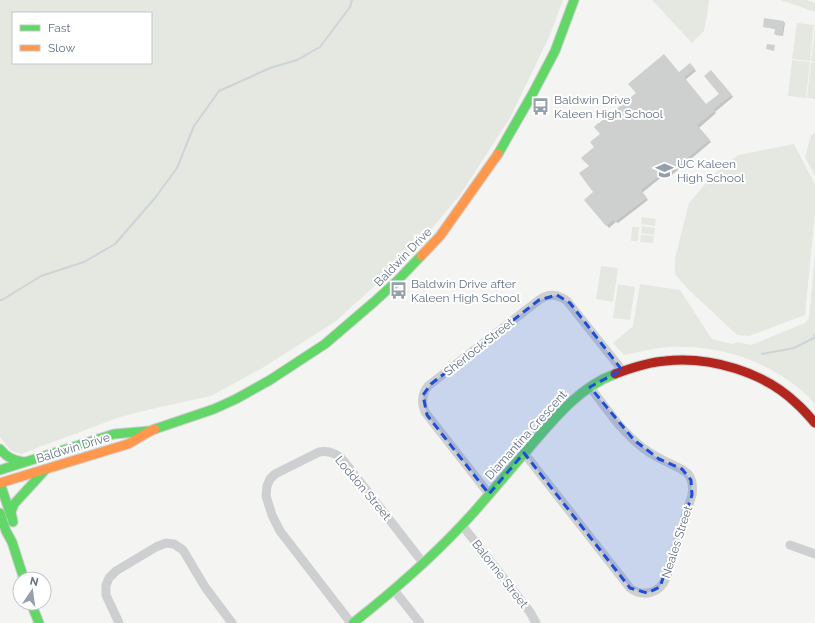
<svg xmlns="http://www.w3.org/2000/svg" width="815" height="623" font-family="Raleway,sans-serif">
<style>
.green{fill:#e4e8e1;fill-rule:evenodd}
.shadow{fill:#0003}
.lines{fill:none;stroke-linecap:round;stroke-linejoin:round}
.stream{stroke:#cdd4d8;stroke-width:2}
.building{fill:#ced0d0}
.fast-casing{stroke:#cfd1d2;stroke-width:11}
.slow-casing{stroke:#cfd1d2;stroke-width:11}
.jam-casing{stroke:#cfd1d2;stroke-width:11}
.street{stroke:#cecfd0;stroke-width:9}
.fast{stroke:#63d668;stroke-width:9}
.slow{stroke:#ff974d;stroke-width:9}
.jam{stroke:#b3261e;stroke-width:9}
.marked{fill:#1d4ed8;fill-opacity:0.2;stroke:#1d4ed8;stroke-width:3;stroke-dasharray:8 5;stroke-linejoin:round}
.labels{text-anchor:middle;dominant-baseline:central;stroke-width:4;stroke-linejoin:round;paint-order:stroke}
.poi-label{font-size:12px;fill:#637284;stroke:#fff;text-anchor:start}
.street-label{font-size:12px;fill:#637284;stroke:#fff}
</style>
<rect width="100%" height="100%" fill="#f4f5f3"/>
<g class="green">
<path d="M0,0H563L550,35L510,118L460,195L412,252L336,321L264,367L211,396L147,410L120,417L21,454L11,451L0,437ZM13,13H151V63H13Z"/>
<path d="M652,0H709L708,9L704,31L692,43Z"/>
<path d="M781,0H807L815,3V12Z"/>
<path d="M797,23L814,25L810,61L792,59Z"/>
<path d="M815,28V62L811,61Z"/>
<path d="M792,60L810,62L806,98L788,96Z"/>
<path d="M811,62L815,63V99L807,98Z"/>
<path d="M815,133V176L805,157L811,135Z"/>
<path d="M794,144L815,184V213L805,315L749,336L737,335L688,289L675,274V258L689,203L713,175L738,155Z"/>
<path d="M642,217L656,219L655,226L641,224Z"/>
<path d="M642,226L655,228L654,235L641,233Z"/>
<path d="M632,227H639L638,241H631Z"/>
<path d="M641,235L654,236L653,243L640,242Z"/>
<path d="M815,252V405C807,393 794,384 783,377C750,355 709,345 669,347C654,348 639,352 624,355L613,343L633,326L640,284L680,290L712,339L732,344L738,342L751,345L805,323L809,318Z"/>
<path d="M601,266L618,268L613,302L596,299Z"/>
<path d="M618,284L635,287L630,320L613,318Z"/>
</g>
<g class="shadow">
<path d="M784,22L785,23L783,36L776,35L775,34V29L764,27Z"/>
<path d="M690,64L696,71L685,80L706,105L720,94L713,73L733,97L715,112L716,113L699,128L711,142L667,179L664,175L642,193L648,200L618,223L616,222L609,228L585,200L594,192L590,166L679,73Z"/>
</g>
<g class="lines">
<g class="stream">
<path d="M0,300H2L41,276L84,262L115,244L155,198L177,168L194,126L219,91L270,68L297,60L320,47L350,7L352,0"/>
<path d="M762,354L794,348L814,338L815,334"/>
</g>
</g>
<g class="building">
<path d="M764,18L784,21L782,35L774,34L775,29L763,27Z"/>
<path d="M767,44L775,45L774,51L766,49Z"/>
<path d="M664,54L679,72L690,63L695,69L684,77L706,104L719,94L704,76L711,70L732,95L714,109L715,111L697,125L710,140L664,177L661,174L641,190L647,198L615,222L613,220L606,226L584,200L593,192L579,173L589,166L581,158L594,147L590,142L600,134L594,127L598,123H599L636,93L628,84Z"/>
</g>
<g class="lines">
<defs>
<g id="fast">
<path d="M498,154L533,93L555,51L574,0"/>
<path d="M155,429L214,409L236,399L270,380L325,344L374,302L398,280L421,256"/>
<path d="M0,449C6,457 14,461 24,462"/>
<path d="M0,470L114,434L149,431"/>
<path d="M0,483L11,516"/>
<path d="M0,513L6,531L12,542L24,579"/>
<path d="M13,522L11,512L14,504L45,470"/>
<path d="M31,603L39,623"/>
<path d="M353,623C391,593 428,561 461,526C485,501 506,474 529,448C553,420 579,387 615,374"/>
</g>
<g id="slow">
<path d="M421,256L440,236L498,154"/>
<path d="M0,483L128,444C136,440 147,432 155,429"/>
</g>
<path id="jam" d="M615,374C631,368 648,362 665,361C710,356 764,372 796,403C803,409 809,416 815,423"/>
</defs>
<use href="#fast" class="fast-casing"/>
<use href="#slow" class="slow-casing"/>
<use href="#jam" class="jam-casing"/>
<g class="street">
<path d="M524,453L630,588C643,598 660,593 666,578L692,495C693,488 693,480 688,474C682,468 674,466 667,462C658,458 650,453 643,448C621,431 606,408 590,387"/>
<path d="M489,494L425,412C421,403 422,394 428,386L539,300C548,293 558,294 567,301L622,370"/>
<path d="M462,525L530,612L536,623"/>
<path d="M790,545L815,554"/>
<path d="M394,590L420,623"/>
<path d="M119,623L106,595V585L109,578L116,571L156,547L166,543L174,544L183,550L205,587L232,623"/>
<path d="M351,623L280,531L272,515L266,496L267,486L270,479L275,474L319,452C329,450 336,453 343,460L424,564"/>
</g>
<use href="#fast" class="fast"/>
<use href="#slow" class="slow"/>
<use href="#jam" class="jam"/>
</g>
<path class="marked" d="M557,295L570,303L622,370L590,387L634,440L659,459L682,469L691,480L692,495L660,587L647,593L630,588L524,453L489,494L427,415L423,395L431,384L539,300Z"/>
<defs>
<symbol id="bus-bare" viewBox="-9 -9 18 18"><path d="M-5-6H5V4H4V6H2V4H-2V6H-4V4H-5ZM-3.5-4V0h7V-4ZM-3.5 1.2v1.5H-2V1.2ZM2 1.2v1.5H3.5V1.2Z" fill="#96a0ab" stroke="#fff" stroke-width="2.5" paint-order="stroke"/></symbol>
<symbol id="school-bare" viewBox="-9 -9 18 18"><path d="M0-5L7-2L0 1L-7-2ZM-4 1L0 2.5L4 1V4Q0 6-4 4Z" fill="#96a0ab" stroke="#fff" stroke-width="2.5" paint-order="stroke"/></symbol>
</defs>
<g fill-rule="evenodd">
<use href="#bus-bare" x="528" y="94" width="25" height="25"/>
<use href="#school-bare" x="652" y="158" width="25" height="25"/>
<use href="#bus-bare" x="386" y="278" width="25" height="25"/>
</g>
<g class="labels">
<g class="poi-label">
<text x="554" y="100">Baldwin Drive<tspan x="554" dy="14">Kaleen High School</tspan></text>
<text x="677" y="164">UC Kaleen<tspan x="677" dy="14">High School</tspan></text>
<text x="411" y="284">Baldwin Drive after<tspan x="411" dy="14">Kaleen High School</tspan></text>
</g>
<g class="street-label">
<text transform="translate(403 257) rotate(-46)">Baldwin Drive</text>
<text transform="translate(479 347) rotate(-38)">Sherlock Street</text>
<text transform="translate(526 435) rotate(-48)">Diamantina Crescent</text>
<text transform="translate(73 448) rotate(-17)">Baldwin Drive</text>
<text transform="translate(363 488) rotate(50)">Loddon Street</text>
<text transform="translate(677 542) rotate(-72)">Neales Street</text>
<text transform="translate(500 574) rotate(52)">Balonne Street</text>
</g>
</g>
<rect x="12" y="12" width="140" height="52" fill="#ffffff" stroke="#c1c7ce"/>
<rect x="20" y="25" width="20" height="6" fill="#63d668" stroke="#c1c7ce"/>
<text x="48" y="32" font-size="12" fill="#637284">Fast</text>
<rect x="20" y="45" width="20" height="6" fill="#ff974d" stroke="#c1c7ce"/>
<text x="48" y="52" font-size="12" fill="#637284">Slow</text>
<g transform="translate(32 591) rotate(13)"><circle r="19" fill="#ffffff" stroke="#c1c7ce"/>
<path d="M0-3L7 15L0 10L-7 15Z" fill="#96a0ab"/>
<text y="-6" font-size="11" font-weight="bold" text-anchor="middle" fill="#637284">N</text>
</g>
</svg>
